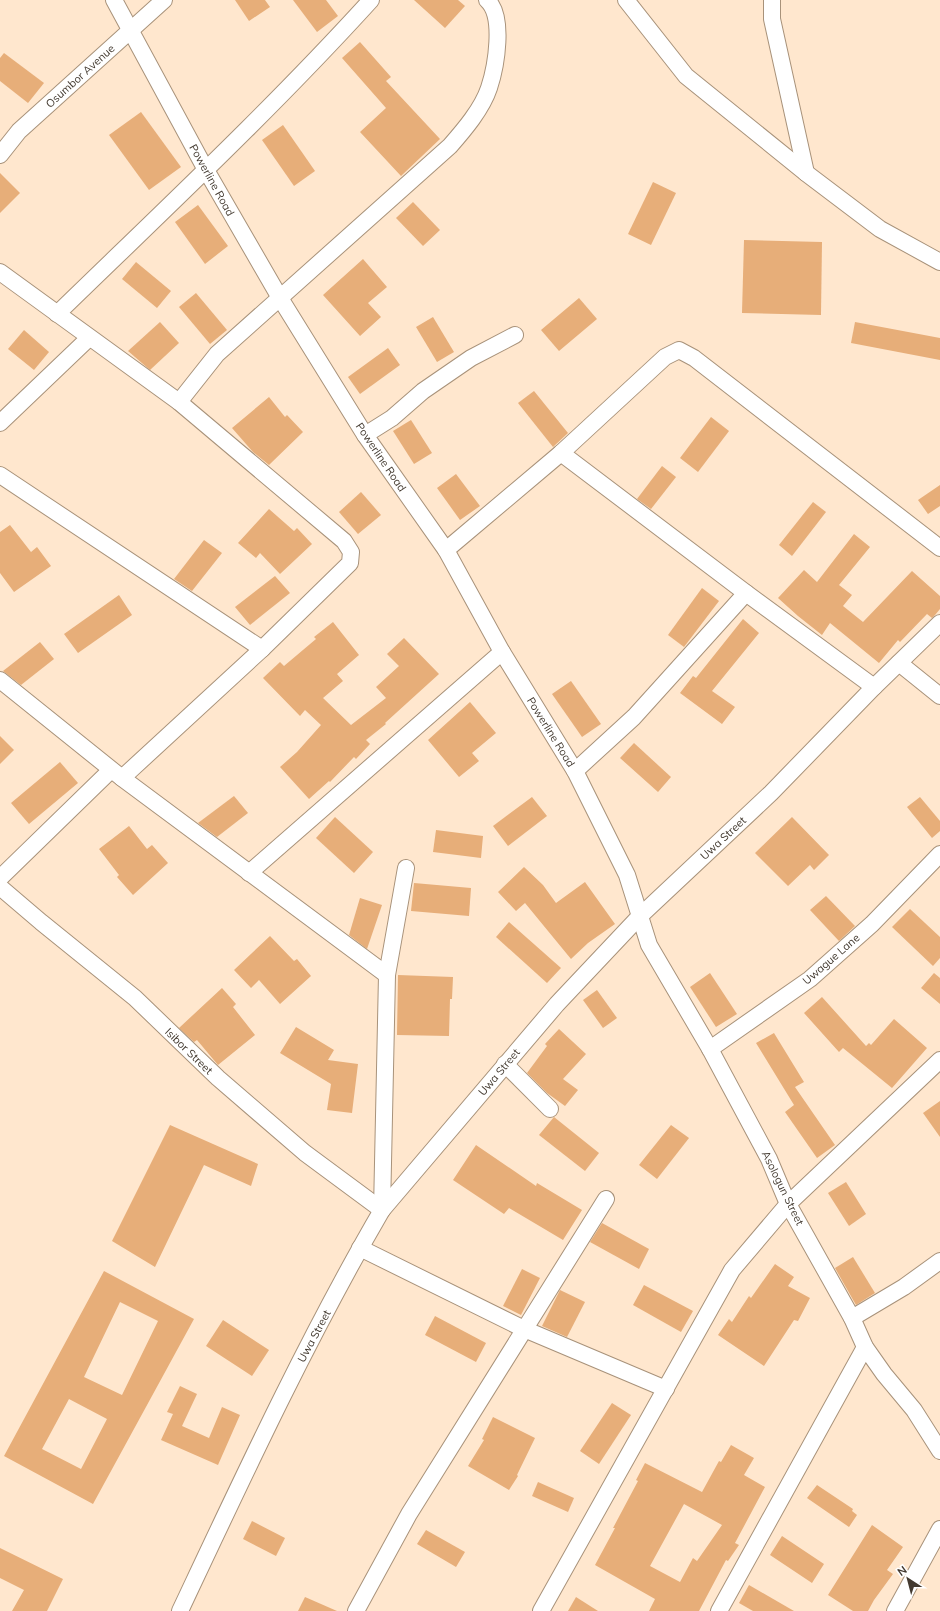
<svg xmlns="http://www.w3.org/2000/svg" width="940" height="1611" font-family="Mulish,sans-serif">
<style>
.building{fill:#e7ae79;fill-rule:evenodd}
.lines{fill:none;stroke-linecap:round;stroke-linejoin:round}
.street-casing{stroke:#a8927a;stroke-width:18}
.street{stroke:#fff;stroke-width:16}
.labels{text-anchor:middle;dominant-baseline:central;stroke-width:3;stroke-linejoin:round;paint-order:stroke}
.street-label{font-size:11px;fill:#433a30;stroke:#fff}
</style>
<rect width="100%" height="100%" fill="#ffe7ce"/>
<g class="building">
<path d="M235,0H265L270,7L249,21Z"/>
<path d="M293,0H326L338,16L317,32Z"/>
<path d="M414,0H458L465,6L445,28Z"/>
<path d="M360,42L391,77L386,81L440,139L401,176L360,132L386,108L342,58Z"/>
<path d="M4,53L44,83L28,103L0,81V58Z"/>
<path d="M141,112L181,167L149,190L109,135Z"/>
<path d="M283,125L315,171L294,186L262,140Z"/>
<path d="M0,173L20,193L0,213Z"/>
<path d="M653,182L676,193L651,245L628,234Z"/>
<path d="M413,202L440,230L423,246L396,218Z"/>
<path d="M198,205L228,246L205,264L175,222Z"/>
<path d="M744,240L822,242L821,315L742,313Z"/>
<path d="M363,259L387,287L368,303L381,317L360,336L323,295Z"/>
<path d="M136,262L171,291L157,308L122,279Z"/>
<path d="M196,293L227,330L210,344L179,307Z"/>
<path d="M579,298L597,319L559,351L541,330Z"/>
<path d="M433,317L454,352L437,362L416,327Z"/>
<path d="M160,322L179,343L150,370L128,351Z"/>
<path d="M855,322L940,338V360L851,343Z"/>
<path d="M24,330L49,352L34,370L8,349Z"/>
<path d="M388,348L400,365L360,394L348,377Z"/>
<path d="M534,391L568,433L553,447L518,403Z"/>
<path d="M269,397L285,417L287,415L303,432L269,465L253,452L232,428Z"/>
<path d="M711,417L729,431L698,472L680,458Z"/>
<path d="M411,420L432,453L414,464L393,431Z"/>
<path d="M662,466L676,477L651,509L637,499Z"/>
<path d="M456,474L480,506L460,520L437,488Z"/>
<path d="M940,485V506L928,514L918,500Z"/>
<path d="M361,492L381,515L358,534L339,512Z"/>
<path d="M813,502L826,512L792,556L779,545Z"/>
<path d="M269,509L294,531L297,528L312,544L280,574L260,553L256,558L238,543Z"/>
<path d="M10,525L31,552L37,547L51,566L14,592L0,573V532Z"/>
<path d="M854,534L870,547L839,585L852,595L843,606L863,622L912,571L940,596V609L935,615L932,618L927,614L900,642L898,640L879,663L830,623L822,635L798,616L778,598L804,570L817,582Z"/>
<path d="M204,540L222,553L192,591L174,579Z"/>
<path d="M275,576L290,593L250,625L235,607Z"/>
<path d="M702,588L719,601L684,647L668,635Z"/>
<path d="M119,595L132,615L78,653L64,634Z"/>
<path d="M743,619L759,633L712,691L735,707L722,724L680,693L693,676L696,678Z"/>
<path d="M333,622L359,655L337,674L343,681L323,698L351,725L386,698L376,687L399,666L387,654L404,638L439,674L385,723L386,724L366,740L370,744L356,759L354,757L330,782L329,781L309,799L280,767L297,752L321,725L305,710L300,716L263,678L280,662L284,666L316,639L314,637Z"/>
<path d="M40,642L54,659L21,685L3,671Z"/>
<path d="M571,681L601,724L582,737L552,694Z"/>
<path d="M470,702L496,733L472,753L479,761L459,777L428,740Z"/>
<path d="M0,736L14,750L0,764Z"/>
<path d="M634,743L671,777L658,792L620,758Z"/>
<path d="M60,762L78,783L29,824L11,803Z"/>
<path d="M234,796L248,813L217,837L198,823Z"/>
<path d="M532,797L547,816L508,846L493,826Z"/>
<path d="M920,797L940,821V831L932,838L907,807Z"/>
<path d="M335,817L373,852L354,873L316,838Z"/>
<path d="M792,817L829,855L814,870L810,865L788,886L755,853Z"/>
<path d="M129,826L147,849L152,845L168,863L133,895L117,877L119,875L99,849Z"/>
<path d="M436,830L483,836L481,858L433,852Z"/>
<path d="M524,867L543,885L556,903L585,882L615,924L588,943L571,959L525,903L516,911L498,892Z"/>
<path d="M414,883L471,888L469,916L411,911Z"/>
<path d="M826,896L855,926L839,941L810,910Z"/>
<path d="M360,898L382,905L367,949L349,935Z"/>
<path d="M910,909L940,937V958L933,966L892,927Z"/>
<path d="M509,922L561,968L547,983L496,937Z"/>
<path d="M270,936L294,961L297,959L311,976L280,1004L259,980L251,988L234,970Z"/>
<path d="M710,973L737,1014L716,1027L690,987Z"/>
<path d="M934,973L940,978V1004L921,988Z"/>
<path d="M398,975L453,977L452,999H450L449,1036L397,1035Z"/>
<path d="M222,988L236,1004L233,1007L255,1035L218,1065L197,1040L194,1042L179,1028Z"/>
<path d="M597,990L617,1018L603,1028L583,1000Z"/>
<path d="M822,997L866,1046L869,1043L871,1045L894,1019L927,1048L892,1088L843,1048L839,1052L804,1013Z"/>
<path d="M296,1027L334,1050L328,1060L358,1064L352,1113L327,1110L331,1084L280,1053Z"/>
<path d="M559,1029L586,1054L563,1079L578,1090L565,1106L547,1093L527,1073L547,1046L545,1044Z"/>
<path d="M774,1033L804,1082L795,1087L835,1145L817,1158L785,1112L794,1105L756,1043Z"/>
<path d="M940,1101V1137L923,1113Z"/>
<path d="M554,1117L599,1153L585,1171L539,1135Z"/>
<path d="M170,1125L258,1164L251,1186L204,1165L155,1267L112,1241Z"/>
<path d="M671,1125L689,1138L657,1179L639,1165Z"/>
<path d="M476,1145L536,1186L537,1183L582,1210L563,1240L509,1208L504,1214L453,1180Z"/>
<path d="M846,1182L866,1214L849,1226L828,1193Z"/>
<path d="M602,1223L649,1249L639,1269L590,1242Z"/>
<path d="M853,1257L875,1293L856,1305L835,1268Z"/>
<path d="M775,1264L794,1277L788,1286L810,1298L798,1321L794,1320L764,1366L718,1335L729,1319L732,1322L749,1296L751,1298Z"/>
<path d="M522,1269L540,1278L521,1315L503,1306Z"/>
<path d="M104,1271L194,1319L93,1504L4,1456ZM120,1302L158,1321L122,1395L84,1377ZM69,1399L107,1419L81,1469L42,1449Z"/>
<path d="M644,1285L693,1311L681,1332L633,1305Z"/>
<path d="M560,1290L585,1302L567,1337L542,1326Z"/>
<path d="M435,1316L486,1343L476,1362L425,1335Z"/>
<path d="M223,1320L269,1350L252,1376L206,1346Z"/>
<path d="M180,1386L197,1394L182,1426L209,1438L222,1407L240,1415L218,1465L161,1440L173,1414L167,1412Z"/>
<path d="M612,1403L631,1415L599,1464L580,1451Z"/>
<path d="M493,1417L535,1438L517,1475L518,1476L509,1490L468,1466L484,1440L482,1439Z"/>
<path d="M731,1445L754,1458L744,1475L765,1487L735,1543L739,1545L728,1561L726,1560L699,1611H649L655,1599L595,1565L615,1528H613L638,1481L636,1480L645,1463L702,1492L719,1461L721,1462ZM684,1504L722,1525L697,1561L693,1558L680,1582L650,1566Z"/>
<path d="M538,1482L574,1498L568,1512L532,1496Z"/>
<path d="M817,1485L853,1509L852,1511L857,1515L849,1527L807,1498Z"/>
<path d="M252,1521L285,1538L276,1556L243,1539Z"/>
<path d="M872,1525L903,1547L887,1570L893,1574L874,1600L868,1611H853L828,1595Z"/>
<path d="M426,1530L465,1552L456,1567L417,1544Z"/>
<path d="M782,1536L824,1564L812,1583L770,1555Z"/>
<path d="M0,1548L63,1579L47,1611H12L24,1590L0,1578Z"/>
<path d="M749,1585L794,1611H753L739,1603Z"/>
<path d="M305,1597L337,1611H298Z"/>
<path d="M576,1597L598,1611H568Z"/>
</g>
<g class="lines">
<defs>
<g id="street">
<path d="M114,0L206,170L280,298L365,435L446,550L502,652L575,771L627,875L649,945L710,1049L769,1159L788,1204L852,1318L865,1347L884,1374L914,1410L940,1451"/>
<path d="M626,0L686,76L806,173L880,229L940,262"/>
<path d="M772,0V19L806,173"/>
<path d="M0,155L19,131L164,0"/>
<path d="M0,272L179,402L344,541L351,552L350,563L262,649L122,778"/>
<path d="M57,314C163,211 271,110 371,0"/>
<path d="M179,402L217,354L450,146C464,130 482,109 489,88C496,67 505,16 487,0"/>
<path d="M0,423L89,338"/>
<path d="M365,435L392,418L423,391L471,358L515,335"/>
<path d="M561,453L746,593L874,687"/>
<path d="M0,475L262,649"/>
<path d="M446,550L561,453L665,357L679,350L694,358L940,548"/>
<path d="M899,663L940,696"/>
<path d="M0,680L122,778L387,975"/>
<path d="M575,771L634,717L746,593"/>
<path d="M249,873L502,652"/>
<path d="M0,878L111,770"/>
<path d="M0,887L41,922L135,998L218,1078L305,1153L382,1210"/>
<path d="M710,1049L810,979L872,924L940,854"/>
<path d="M505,1064L550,1109"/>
<path d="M382,1210L387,975L406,868"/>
<path d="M360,1248L524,1329L666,1389"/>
<path d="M852,1318L904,1287L940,1261"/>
<path d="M180,1611C244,1475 307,1339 382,1210L557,1004L640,916L771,793L874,687L940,623"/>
<path d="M356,1611L409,1514L606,1199"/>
<path d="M541,1611L732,1270L788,1204L940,1060"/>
<path d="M719,1611L865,1347"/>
<path d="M895,1611L940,1529"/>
</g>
</defs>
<use href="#street" class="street-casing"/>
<use href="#street" class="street"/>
</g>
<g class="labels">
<g class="street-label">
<text transform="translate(80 76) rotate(-42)">Osumbor Avenue</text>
<text transform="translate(212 180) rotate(61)">Powerline Road</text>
<text transform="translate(381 457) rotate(56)">Powerline Road</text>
<text transform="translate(551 732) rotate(58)">Powerline Road</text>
<text transform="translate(723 838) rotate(-43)">Uwa Street</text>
<text transform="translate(831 959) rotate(-41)">Uwague Lane</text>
<text transform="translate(189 1051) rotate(44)">Isibor Street</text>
<text transform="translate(499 1072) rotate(-50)">Uwa Street</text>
<text transform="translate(783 1188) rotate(64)">Asologun Street</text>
<text transform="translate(314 1336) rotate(-62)">Uwa Street</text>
</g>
</g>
<g transform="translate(908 1579) rotate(324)" stroke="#ffffff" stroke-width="3" paint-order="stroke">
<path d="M0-3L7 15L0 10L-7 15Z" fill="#433a30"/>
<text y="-6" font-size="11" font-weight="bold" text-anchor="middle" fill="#433a30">N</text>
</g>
</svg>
